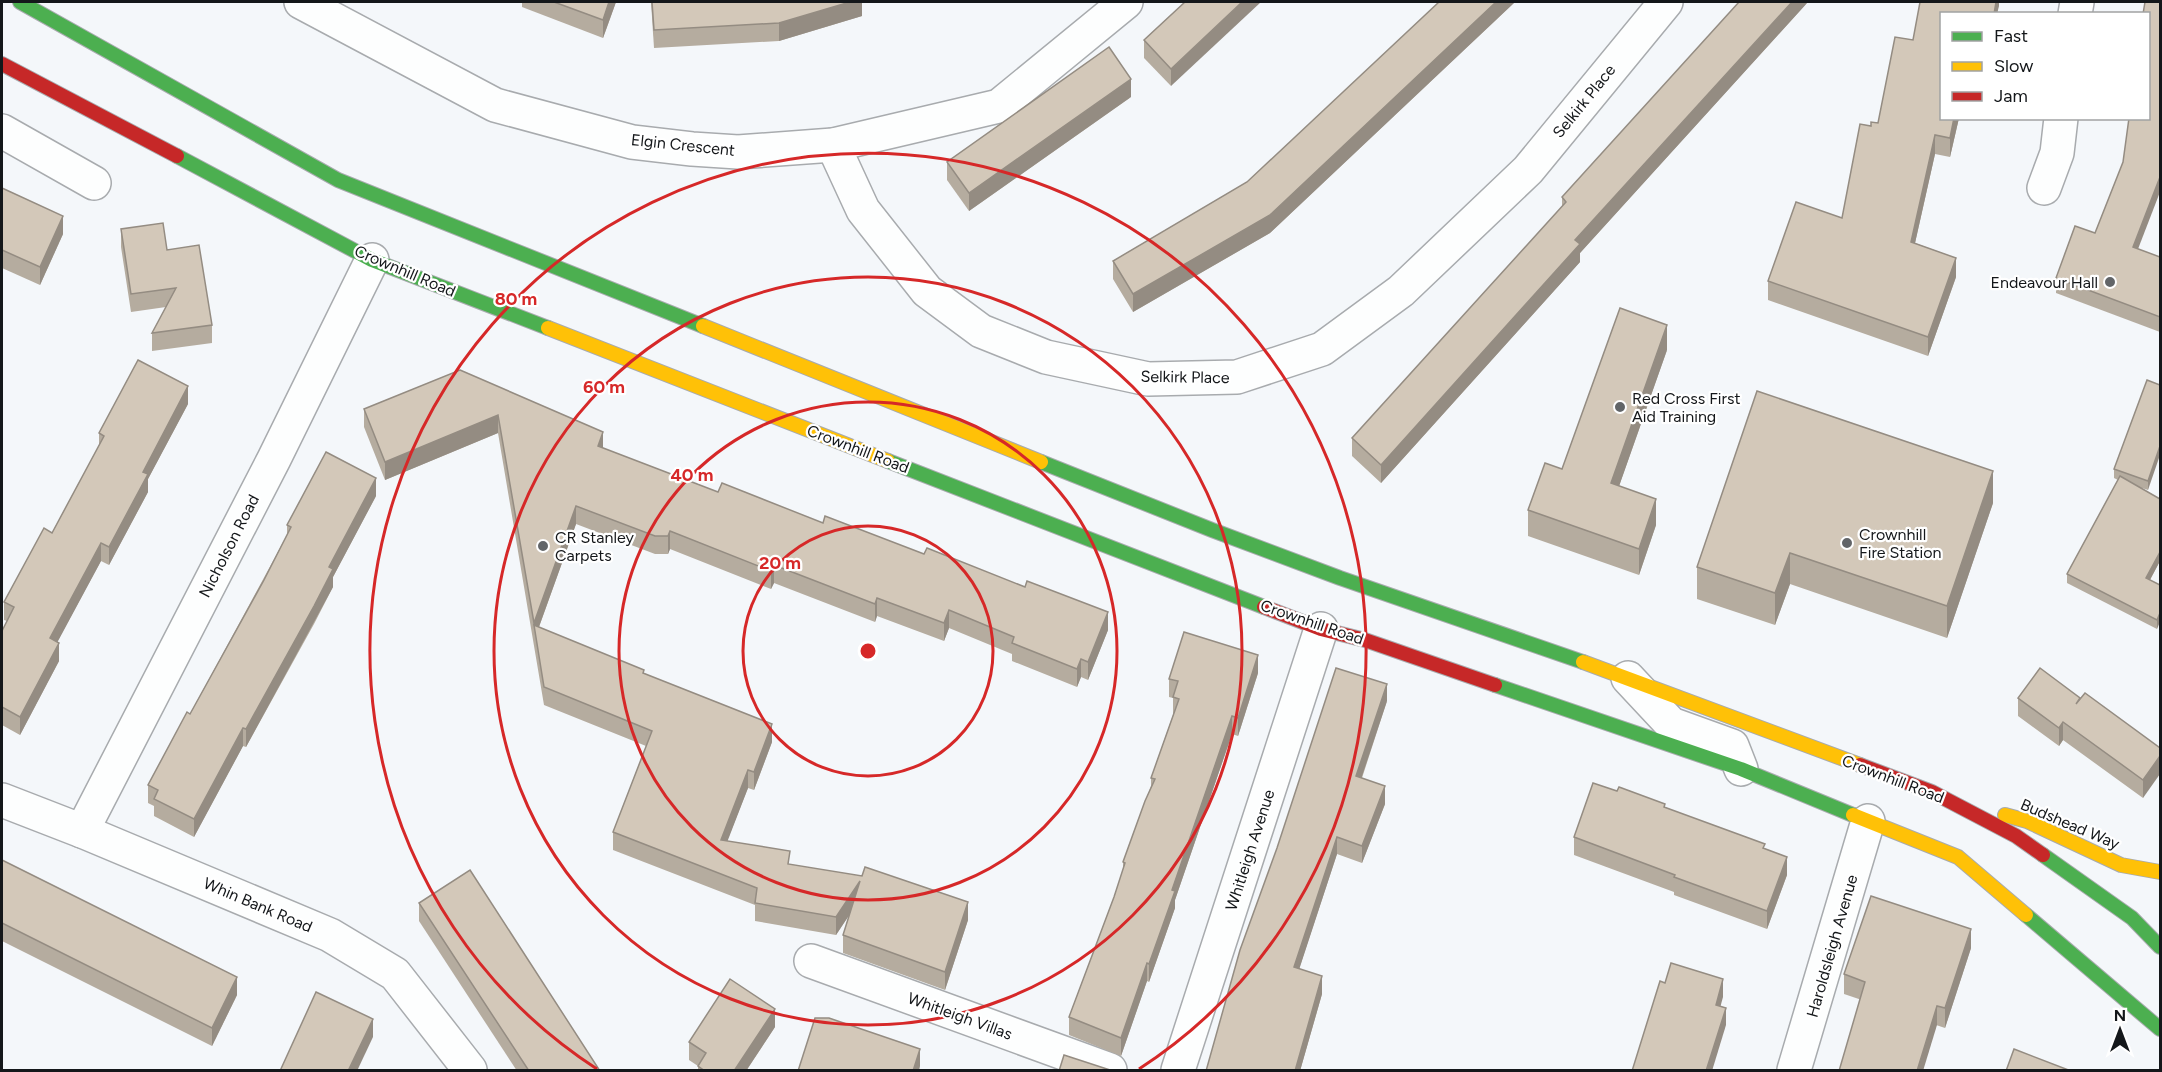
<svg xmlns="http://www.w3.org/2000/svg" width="2162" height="1072" font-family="Figtree,sans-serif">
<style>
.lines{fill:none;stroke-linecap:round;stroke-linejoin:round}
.street-casing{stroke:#a8abae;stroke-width:36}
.fast-casing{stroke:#a8abae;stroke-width:16}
.slow-casing{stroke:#a8abae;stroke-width:16}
.jam-casing{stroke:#a8abae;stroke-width:16}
.street{stroke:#fdfefe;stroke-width:33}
.fast{stroke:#4caf50;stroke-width:14}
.slow{stroke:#ffc107;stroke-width:14}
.jam{stroke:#c62828;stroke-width:14}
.wall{fill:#b5ac9f}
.shaded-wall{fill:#948c82}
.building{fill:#d3c8b9;stroke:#948c82;stroke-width:1.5}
.ring{fill:none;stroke:#d62828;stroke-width:3}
.poi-dot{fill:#626568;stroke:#fff;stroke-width:2}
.labels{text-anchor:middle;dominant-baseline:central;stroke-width:4.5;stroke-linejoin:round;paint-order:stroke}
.street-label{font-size:16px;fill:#14171a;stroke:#fff}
.poi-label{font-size:16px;fill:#14171a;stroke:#fff;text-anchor:start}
.centre{fill:#d62828;stroke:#fff;stroke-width:3}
.ring-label{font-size:18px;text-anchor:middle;font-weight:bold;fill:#d62828;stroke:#fff;stroke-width:4.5;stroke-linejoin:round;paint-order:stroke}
</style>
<rect width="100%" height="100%" fill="#f4f7fa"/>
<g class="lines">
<defs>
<g id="street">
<path d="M301,2L495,105L632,142L692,149L738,152L833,145L999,106L1126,2"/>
<path d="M2075,14L2077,2"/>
<path d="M2,131L94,183"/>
<path d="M833,145L863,210L927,291L981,331L1046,357L1148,379L1237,377L1322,349L1401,291L1528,170L1666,2"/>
<path d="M2044,188L2057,153L2061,118"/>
<path d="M1628,678L1671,724L1732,746L1741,769"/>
<path d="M2,800L82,831L330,935L395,974L470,1070"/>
<path d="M82,831L274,459L372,260"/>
<path d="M811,961L1110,1070"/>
<path d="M1178,1070L1321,629"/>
<path d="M1794,1070L1868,821"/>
</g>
<g id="fast">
<path d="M20,2L338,180L703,326"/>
<path d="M177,156L372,260L548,328"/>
<path d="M888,461L1264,607"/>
<path d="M1041,462L1212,530L1340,578L1583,662"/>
<path d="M1495,685L1741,769L1853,815"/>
<path d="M2043,855L2132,918L2160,947"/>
<path d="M2026,915L2160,1029"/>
</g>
<g id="slow">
<path d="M703,326L1041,462"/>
<path d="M548,328L888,461"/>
<path d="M1583,662L1860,765"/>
<path d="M1853,815L1958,857L2026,915"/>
<path d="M2005,815L2027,821L2121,865L2160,872"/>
</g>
<g id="jam">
<path d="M2,64L177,156"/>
<path d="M1264,607L1321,629L1365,640L1495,685"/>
<path d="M1860,765L1932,792L2016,836L2043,855"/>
</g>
</defs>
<use href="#street" class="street-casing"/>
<use href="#fast" class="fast-casing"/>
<use href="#slow" class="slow-casing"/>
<use href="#jam" class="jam-casing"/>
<use href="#street" class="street"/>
<use href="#fast" class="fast"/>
<use href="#slow" class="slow"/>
<use href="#jam" class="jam"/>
</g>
<g class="wall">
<path d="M522,2H616L603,38L522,7Z"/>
<path d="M651,2H862V16L779,41L654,48Z"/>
<path d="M1185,2L1171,86L1144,58V40Z"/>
<path d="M1439,2H1515L1270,233L1133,312L1113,279V261L1247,182Z"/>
<path d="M1920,2H1999L1997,14H1941V118H1959L1950,157L1935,154L1915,243L1956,258V277L1928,356L1768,300V281L1796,202L1842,218L1860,124L1871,126V122L1878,123L1895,37L1913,40Z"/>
<path d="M1807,3L1580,253V262L1381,483L1352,456V438L1562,207V197Z"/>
<path d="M1131,97L969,211L947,180V162Z"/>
<path d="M2,188L63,234L40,285L2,268Z"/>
<path d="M121,229L212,325V343L152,351V333L166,307L131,312L121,247Z"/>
<path d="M2095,233L2160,257V332L2056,293V278Z"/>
<path d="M1667,350L1619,486L1656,525L1639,575L1528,536V510L1562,469Z"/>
<path d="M460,370L603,448L718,492L823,523L1108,630L1088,680L1081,677L1077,687L1012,661V654L949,628L944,641L877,616L875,622L774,583L771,589L670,549L668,554H655L576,524L539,627L644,674L772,742L754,790L748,788L727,841L790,865L968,920L945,990L843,953V935L849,915L836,935L755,921V905L613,850V832L646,746L544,705L498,433L385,480L364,427V409Z"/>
<path d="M2160,385L2148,490L2142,488L2160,561L2150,580L2160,585L2157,629L2067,583V574L2118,480L2114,478V469Z"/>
<path d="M188,404L148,479V492L109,565L101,561L57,642L59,661L20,735L2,725V631L7,621L4,620V602L52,533L99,446V433Z"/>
<path d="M376,496L333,577V587L314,624L246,747L243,746L194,837L154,816V806L148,803V785L190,714L287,535V525Z"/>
<path d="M1993,503L1947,638L1790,584L1775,625L1697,599V567Z"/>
<path d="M1258,673L1238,736L1232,734L1175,900V908L1149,982L1147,981L1121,1056L1069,1035V1017L1114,897L1123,871V862L1151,786V778L1173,715V698L1169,697V679Z"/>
<path d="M2018,698H2080L2160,748L2143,798L2063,740L2059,746L2018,716Z"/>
<path d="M1387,701L1362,778L1385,804L1362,863L1337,854L1299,969L1322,994L1300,1071H1206L1277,848Z"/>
<path d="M1665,807L1765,849L1787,875L1767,929L1674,895V892L1574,855V837Z"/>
<path d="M2,860L237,995L212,1046L2,941Z"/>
<path d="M419,903L600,1071H517L419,921Z"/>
<path d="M1971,948L1945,1028L1844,994V974Z"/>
<path d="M775,1027L746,1071H698V1066L689,1060V1042Z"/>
</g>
<g class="shaded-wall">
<path d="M609,2H616L603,38V20Z"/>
<path d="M850,2H862V16L779,41V23Z"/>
<path d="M1242,2H1261L1171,86V69Z"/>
<path d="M1496,2H1515L1270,233L1133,312V294Z"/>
<path d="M1792,2H1808L1580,253V262L1381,483V465L1575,240Z"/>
<path d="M1996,2H1999V6L1997,14H1994Z"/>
<path d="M1131,79V97L969,211V193Z"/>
<path d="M1954,118H1959L1950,157V138Z"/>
<path d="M1935,135V154L1911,261V242Z"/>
<path d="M2160,177V192L2133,262V247Z"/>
<path d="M63,216V234L40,285V267Z"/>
<path d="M1956,258V277L1928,356V337Z"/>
<path d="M1667,325V350L1611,509V483Z"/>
<path d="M188,386V404L148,479V492L109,565V547L143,472Z"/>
<path d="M498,415V433L385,480V462Z"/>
<path d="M603,432V450L598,446Z"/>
<path d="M2160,446V455L2148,490V481Z"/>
<path d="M1993,471V503L1947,638V606Z"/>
<path d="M376,478V496L333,577V587L246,747V729L329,567Z"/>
<path d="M1656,499V525L1639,575V549Z"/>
<path d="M576,506V524L536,635L534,625V641V623Z"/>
<path d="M670,531V549L668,554V536Z"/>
<path d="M101,543V561L50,656V638Z"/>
<path d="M2160,552V561L2146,587V578Z"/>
<path d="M1790,553V584L1775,625V593Z"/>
<path d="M774,565V583L771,589V571Z"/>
<path d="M877,598V616L875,622V604Z"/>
<path d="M949,610V628L944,641V623Z"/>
<path d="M1108,612V630L1088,680V662Z"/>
<path d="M2160,613V622L2157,629V620Z"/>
<path d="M59,643V661L20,735V717Z"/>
<path d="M1258,655V673L1238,736V718Z"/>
<path d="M1081,659V677L1077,687V669Z"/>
<path d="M1387,684V701L1356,794V776Z"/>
<path d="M1232,716V734L1175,900V908L1149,982V964L1172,890Z"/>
<path d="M2063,722V740L2059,746V728Z"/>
<path d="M772,724V742L754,790V772Z"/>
<path d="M243,728V746L194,837V819Z"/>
<path d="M2160,756V774L2143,798V780Z"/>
<path d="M748,770V788L721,858V840Z"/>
<path d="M1385,786V804L1362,863V846Z"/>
<path d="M1337,837V854L1294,985V967Z"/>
<path d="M1787,857V875L1767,929V911Z"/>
<path d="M860,881V899L836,935V917Z"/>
<path d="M968,902V920L945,990V972Z"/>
<path d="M1971,929V948L1945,1028V1008Z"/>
<path d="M1147,963V981L1121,1056V1038Z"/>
<path d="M1322,976V994L1300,1071H1295Z"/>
<path d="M237,977V995L212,1046V1028Z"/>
<path d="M1723,979V997L1716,1023V1005Z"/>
<path d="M1937,1006V1025L1923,1071H1917Z"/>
<path d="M1726,1008V1025L1712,1071H1706Z"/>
<path d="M775,1009V1027L746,1071H734Z"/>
<path d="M373,1019V1037L357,1071H348Z"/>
<path d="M920,1049V1066L919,1071H913Z"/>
</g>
<g class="building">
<path d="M554,2H609L603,20Z"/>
<path d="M652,2H850L779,23L654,30Z"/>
<path d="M1185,2H1242L1171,69L1144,40Z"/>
<path d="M1439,2H1496L1270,215L1133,294L1113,261L1247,182Z"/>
<path d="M1739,2H1792L1575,240L1580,244L1381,465L1352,438L1566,202L1562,197Z"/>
<path d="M1920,2H1996L1994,14H1941V118H1954L1950,138L1935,135L1911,242L1956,258L1928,337L1768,281L1796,202L1842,218L1860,124L1871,126V122L1878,123L1895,37L1913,40Z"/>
<path d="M2145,2H2160V177L2133,247L2160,257V317L2056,278L2075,226L2095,233L2123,162L2129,118H2148V14H2143Z"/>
<path d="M1109,47L1131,79L969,193L947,162Z"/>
<path d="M2,188L63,216L40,267L2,250Z"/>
<path d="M163,223L167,250L199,245L212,325L152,333L176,288L131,294L121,229Z"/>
<path d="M1620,308L1667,325L1611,483L1656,499L1639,549L1528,510L1545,463L1562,469Z"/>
<path d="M138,360L188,386L143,472L148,474L109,547L101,543L50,638L59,643L20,717L2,707V631L14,607L4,602L44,528L52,533L104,436L99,433Z"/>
<path d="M460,370L603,432L598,446L718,492L722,483L823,523L825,516L924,554L927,548L1025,587L1027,581L1108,612L1088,662L1081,659L1077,669L1012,643L1014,637L949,610L944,623L877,598L875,604L774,565L771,571L670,531L668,536H655L576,506L534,623L498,415L385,462L364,409Z"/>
<path d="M2147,380L2160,385V446L2148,481L2114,469Z"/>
<path d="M1757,391L1993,471L1947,606L1790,553L1775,593L1697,567Z"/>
<path d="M326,452L376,478L329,567L333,569L314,606L246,729L243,728L194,819L154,799L158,790L148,785L187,712L190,714L264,580L291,527L287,525Z"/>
<path d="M2120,476L2160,499V552L2146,578L2160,585V613L2157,620L2067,574Z"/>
<path d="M534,625L644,670L643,673L772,724L754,772L748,770L721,840L790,851L788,864L862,876L865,867L968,902L945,972L843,935L860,881L836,917L755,903L757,888L613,832L652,731L544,687Z"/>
<path d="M1184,632L1258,655L1238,718L1232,716L1172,890L1175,891L1149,964L1147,963L1121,1038L1069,1017L1114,897L1125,863L1123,862L1145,801L1155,779L1151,778L1179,699L1173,697L1178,681L1169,679Z"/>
<path d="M1336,668L1387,684L1356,776L1385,786L1362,846L1337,837L1294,967L1322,976L1295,1071H1206L1240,950L1277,848Z"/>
<path d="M2040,668L2080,698L2076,704L2085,693L2160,748V756L2143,780L2063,722L2059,728L2018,698Z"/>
<path d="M1593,783L1617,791L1619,787L1665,804L1664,807L1765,844L1763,848L1787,857L1767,911L1674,877L1675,875L1574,837Z"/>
<path d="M2,860L237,977L212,1028L2,923Z"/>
<path d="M470,870L600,1071H529L419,903Z"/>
<path d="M1871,896L1971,929L1945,1008L1937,1006L1917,1071H1839L1865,982L1844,974Z"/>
<path d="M1671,963L1723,979L1716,1005L1726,1008L1706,1071H1632L1660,981L1665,983Z"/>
<path d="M730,979L775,1009L734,1071H705L698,1066L706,1053L689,1042Z"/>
<path d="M316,992L373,1019L348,1071H280Z"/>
<path d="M815,1018H829L920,1049L913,1071H798Z"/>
<path d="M2014,1049L2071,1071H2006Z"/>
<path d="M1064,1055L1110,1070L1059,1071Z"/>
</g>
<g class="ring">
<circle cx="868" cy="651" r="125"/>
<circle cx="868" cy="651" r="249"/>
<circle cx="868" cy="651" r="374"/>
<path d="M597 1069A498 498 0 1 1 1139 1069"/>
</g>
<g class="poi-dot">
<circle cx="2110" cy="282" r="6"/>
<circle cx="1620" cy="407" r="6"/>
<circle cx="1847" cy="543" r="6"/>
<circle cx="543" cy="546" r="6"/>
</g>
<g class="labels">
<g class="street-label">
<text transform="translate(1584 101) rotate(-51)">Selkirk Place</text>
<text transform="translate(683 145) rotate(6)">Elgin Crescent</text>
<text transform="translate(405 271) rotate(23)">Crownhill Road</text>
<text transform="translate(1185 377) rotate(1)">Selkirk Place</text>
<text transform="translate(858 449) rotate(21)">Crownhill Road</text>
<text transform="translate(229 546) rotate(-63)">Nicholson Road</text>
<text transform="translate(1312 622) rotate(19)">Crownhill Road</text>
<text transform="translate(1893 779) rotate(21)">Crownhill Road</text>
<text transform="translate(2070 824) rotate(23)">Budshead Way</text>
<text transform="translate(1250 850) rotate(-72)">Whitleigh Avenue</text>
<text transform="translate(258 905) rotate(23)">Whin Bank Road</text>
<text transform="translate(1832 946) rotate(-74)">Haroldsleigh Avenue</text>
<text transform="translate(960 1016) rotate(20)">Whitleigh Villas</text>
</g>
<g class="poi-label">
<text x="2098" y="282" text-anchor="end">Endeavour Hall</text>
<text x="1632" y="398">Red Cross First<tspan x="1632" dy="18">Aid Training</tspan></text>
<text x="1859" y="534">Crownhill<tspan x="1859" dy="18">Fire Station</tspan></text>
<text x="555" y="537">CR Stanley<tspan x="555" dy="18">Carpets</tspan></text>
</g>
</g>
<circle cx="868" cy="651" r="9" class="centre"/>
<g class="ring-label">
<text x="516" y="305">80 m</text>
<text x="604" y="393">60 m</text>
<text x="692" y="481">40 m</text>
<text x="780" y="569">20 m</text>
</g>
<rect width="2162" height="1072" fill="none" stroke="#14171a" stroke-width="6"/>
<rect x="1940" y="12" width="210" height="108" fill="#ffffff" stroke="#a1a2a3" stroke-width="1.5"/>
<rect x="1952" y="32" width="30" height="9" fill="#4caf50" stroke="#a1a2a3" stroke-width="1.5"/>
<text x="1994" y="42" font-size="18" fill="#14171a">Fast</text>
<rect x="1952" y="62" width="30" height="9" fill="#ffc107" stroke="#a1a2a3" stroke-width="1.5"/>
<text x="1994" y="72" font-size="18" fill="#14171a">Slow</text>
<rect x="1952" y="92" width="30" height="9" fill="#c62828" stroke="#a1a2a3" stroke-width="1.5"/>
<text x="1994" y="102" font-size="18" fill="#14171a">Jam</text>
<g transform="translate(2120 1030)" stroke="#ffffff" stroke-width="4.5" paint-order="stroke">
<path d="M0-4.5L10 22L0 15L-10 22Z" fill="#14171a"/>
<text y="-9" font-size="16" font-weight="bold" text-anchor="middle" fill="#14171a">N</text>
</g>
</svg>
